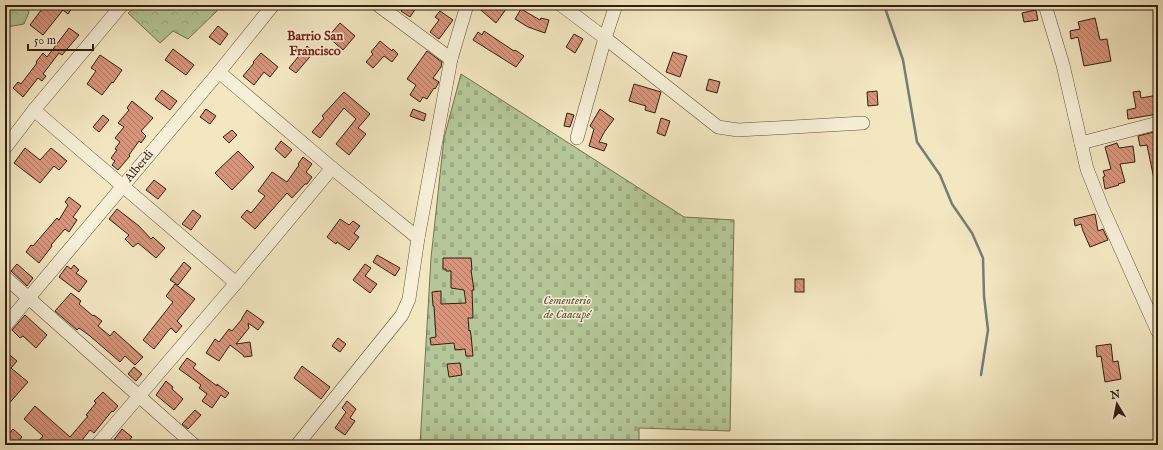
<svg xmlns="http://www.w3.org/2000/svg" width="1163" height="450" font-family="'IM FELL English',serif">
<style>
.forest{fill:url(#forest-crowns);stroke:#737352}
.cemetery{fill:url(#cemetery-stones);stroke:#737352}
.lines{fill:none;stroke-linecap:round;stroke-linejoin:round}
.stream{stroke:#757d77;stroke-width:2.5}
.building{fill:url(#building-back-hatch);stroke:#311f0c}
.minor-casing{stroke:#62513a;stroke-width:14}
.minor{stroke:#f7efd7;stroke-width:13}
.labels{text-anchor:middle;dominant-baseline:central;stroke-width:3;stroke-linejoin:round;paint-order:stroke}
.street-label{font-size:12px;fill:#311f0c;stroke:#f7efd7}
.park-label{font-size:12px;font-style:italic;fill:#595136;stroke:#f7efd7}
.neighbourhood-label{font-size:13px;font-weight:bold;fill:#7a1f14;stroke:#f7efd7}
</style>
<defs>
<pattern id="forest-crowns" width="20" height="18" patternUnits="userSpaceOnUse"><rect width="20" height="18" fill="#b5c798"/><path d="M2 6a3 3 0 1 1 6 0M12 15a3 3 0 1 1 6 0" fill="none" stroke="#9caa82"/></pattern>
<pattern id="cemetery-stones" width="16" height="16" patternUnits="userSpaceOnUse"><rect width="16" height="16" fill="#b5c798"/><path d="M2 7V4a2 2 0 0 1 4 0v3zM10 15v-3a2 2 0 0 1 4 0v3z" fill="#9caa82"/></pattern>
<pattern id="building-back-hatch" width="6" height="6" patternUnits="userSpaceOnUse"><rect width="6" height="6" fill="#d8957c"/><path d="M-1 5l2 2M0 0l6 6M5-1l2 2" fill="none" stroke="#b07964"/></pattern>
</defs>
<rect width="100%" height="100%" fill="#f3e7c2"/>
<filter id="stains"><feTurbulence type="fractalNoise" baseFrequency=".005" numOctaves="4"/><feColorMatrix values="0 0 0 0 .2 0 0 0 0 .09 0 0 0 0 .02 0 0 0 .5 -.17"/></filter>
<radialGradient id="worn" r=".72"><stop offset=".6" stop-color="#630" stop-opacity="0"/><stop offset="1" stop-color="#630" stop-opacity=".3"/></radialGradient>
<g class="forest">
<path d="M5,5H25L29,12L24,24L7,27L5,26Z"/>
<path d="M139,5H227L219,9L188,39L173,31L160,43L128,13Z"/>
</g>
<path class="cemetery" d="M461,74L684,217L734,220L730,431L639,428V445H420L431,258L444,138Z"/>
<g class="lines">
<path class="stream" d="M883,5L885,8L903,60L917,142L940,175L952,204L972,233L983,258L984,296L988,330L981,375"/>
</g>
<g class="building">
<path d="M45,5H69L72,8L68,14L63,10L43,35L30,25Z"/>
<path d="M405,5H418L410,17L401,11Z"/>
<path d="M475,5H509L496,23Z"/>
<path d="M521,9L540,20L541,18L549,20L545,33L528,27L515,19Z"/>
<path d="M1036,10L1038,20L1024,22L1022,13Z"/>
<path d="M440,11L453,20L439,39L430,32L439,20L435,17Z"/>
<path d="M1095,18L1100,40L1107,39L1111,61L1084,66L1078,37L1071,39L1070,31L1080,29L1078,22Z"/>
<path d="M340,23L355,36L343,50L328,37Z"/>
<path d="M218,26L228,34L220,45L209,37Z"/>
<path d="M69,28L79,35L62,55L59,53L43,74L46,76L42,81L38,78L23,97L13,88L18,82L21,84L37,63L36,62L43,53L47,57Z"/>
<path d="M484,31L514,51L515,50L524,56L516,67L473,40L478,32L482,35Z"/>
<path d="M574,34L583,39L575,53L566,47Z"/>
<path d="M380,41L392,51L393,49L398,54L392,62L384,56L373,68L366,62L373,54L371,52Z"/>
<path d="M307,46L314,52L296,73L289,68Z"/>
<path d="M173,49L194,65L186,75L165,60Z"/>
<path d="M427,51L442,62L441,67L433,78L439,82L438,84L435,89L434,88L427,99L423,97L420,102L410,95L416,85L407,79Z"/>
<path d="M673,52L687,56L680,77L666,72Z"/>
<path d="M261,53L278,67L270,77L264,72L254,85L243,76L254,63L253,62Z"/>
<path d="M100,55L122,70L113,83L112,82L102,95L87,84L96,71L91,68Z"/>
<path d="M709,79L720,82L717,93L706,90Z"/>
<path d="M634,84L661,92L655,113L645,110L646,106L629,101Z"/>
<path d="M162,90L177,101L170,110L155,99Z"/>
<path d="M877,91L878,105L868,106L867,92Z"/>
<path d="M1140,91L1141,98L1158,95V114L1128,119L1127,110L1136,108L1133,92Z"/>
<path d="M344,92L370,114L358,128L366,134L349,155L336,144L356,119L344,108L320,138L312,132L324,118L322,116Z"/>
<path d="M132,101L153,118L141,131L146,136L141,143L139,141L129,155L130,156L118,170L112,165L115,161L111,158L117,150L115,149L120,142L115,138L124,127L118,123L129,110L127,108Z"/>
<path d="M206,109L216,116L210,124L200,117Z"/>
<path d="M413,109L426,114L424,121L410,116Z"/>
<path d="M600,109L614,119L605,131L599,142L607,144L604,151L589,146L594,129L590,126Z"/>
<path d="M567,113L574,115L570,127L564,126Z"/>
<path d="M103,115L109,120L99,132L93,127Z"/>
<path d="M661,118L670,121L665,136L657,133Z"/>
<path d="M232,130L237,135L229,143L223,137Z"/>
<path d="M1158,131V183L1155,184L1147,145L1140,146L1138,136Z"/>
<path d="M281,141L292,150L285,158L275,149Z"/>
<path d="M1117,143L1119,148L1133,146L1135,162L1120,164L1125,182L1118,184L1119,185L1105,189L1103,177L1105,176L1103,171L1111,169L1105,147Z"/>
<path d="M25,148L40,160L51,148L67,161L59,170L54,166L40,183L14,163Z"/>
<path d="M238,151L254,167L232,190L215,173Z"/>
<path d="M303,157L312,164L306,172L312,177L307,184H305L292,198L287,193L255,229L241,217L247,210L251,213L265,196L258,191L272,172L287,182L299,165L298,164Z"/>
<path d="M154,180L166,189L158,199L146,190Z"/>
<path d="M69,197L81,206L73,217L77,220L69,232L65,229L51,245L52,246L39,263L26,252L31,245L33,246L57,218L59,220L68,205L65,202Z"/>
<path d="M117,209L139,226L151,239L153,237L165,248L156,258L138,243L133,247L125,239L129,235L109,219Z"/>
<path d="M193,210L201,216L191,230L182,224Z"/>
<path d="M1095,214L1098,231L1103,229L1108,240L1090,247L1083,231L1081,224L1075,226L1074,219Z"/>
<path d="M340,219L349,225L353,221L360,226L354,233L359,237L349,250L337,242L336,244L327,237Z"/>
<path d="M377,255L400,268L395,276L373,262Z"/>
<path d="M443,258H471L472,270H471L474,290H472L473,318H468L469,331L470,330L471,335L473,356H466L465,349L455,350L454,343L431,345L430,338L436,337L434,306H433L432,292L441,291V304L466,303L464,290L451,288V271H446V269H443Z"/>
<path d="M184,262L191,268L178,285L170,280Z"/>
<path d="M17,264L33,278L27,286L11,271Z"/>
<path d="M365,264L371,268L365,276L377,284L370,293L353,280Z"/>
<path d="M74,265L79,270L76,273L87,281L79,292L59,277L67,266L71,269Z"/>
<rect x="795" y="279" width="9" height="13"/>
<path d="M175,284L195,299L177,321L182,326L176,333L171,328L168,331L154,349L143,340L173,302L166,296Z"/>
<path d="M71,293L81,301L79,304L93,316L94,315L102,321L98,326L110,336L114,331L143,357L135,365L125,356L120,362L90,336L79,328L77,330L55,311Z"/>
<path d="M247,310L264,322L258,330L248,323L249,328L236,344L250,342L252,356L244,357L243,355L230,345L219,361L206,353L215,339L219,342L229,329L232,331L242,319V318Z"/>
<path d="M25,315L47,335L36,348L23,336L20,338L12,330Z"/>
<path d="M338,338L346,344L340,352L332,346Z"/>
<path d="M1111,344L1113,362L1118,361L1121,379L1105,382L1101,356L1097,357L1096,346Z"/>
<path d="M5,351L17,361L11,368L28,382L5,408Z"/>
<path d="M187,358L196,364L193,368L217,386V384L229,393L225,398L221,395L212,408L202,401L207,394L199,388L201,385L179,369Z"/>
<path d="M460,363L462,375L449,377L447,364Z"/>
<path d="M302,366L330,387L321,399L294,378Z"/>
<path d="M134,367L142,374L136,381L128,374Z"/>
<path d="M166,381L173,387L172,389L183,399L174,410L156,395Z"/>
<path d="M103,392L118,406L113,412L112,411L94,433L90,430L78,445H35L43,436L24,419L35,406L70,437L88,416L86,415L96,403L94,401Z"/>
<path d="M347,401L356,409L350,418L355,421L345,435L335,428L346,412L342,408Z"/>
<path d="M195,410L201,415L188,429L182,424Z"/>
<path d="M13,429L22,437L15,445H5V439Z"/>
<path d="M122,429L132,437L126,445H110Z"/>
</g>
<g class="lines">
<defs>
<g id="minor">
<path d="M378,5L451,59"/>
<path d="M561,5L605,38L718,127L738,130L863,123"/>
<path d="M1045,5L1063,65L1087,169L1102,207L1158,332"/>
<path d="M219,72L332,168L418,238"/>
<path d="M34,110L236,283"/>
<path d="M577,138L605,38L616,5"/>
<path d="M1081,143L1158,123"/>
<path d="M5,148L34,110L122,5"/>
<path d="M5,277L194,445"/>
<path d="M5,326L219,72L273,5"/>
<path d="M97,445L236,283L332,168"/>
<path d="M297,445L402,315L409,299L418,238L451,59L467,5"/>
</g>
</defs>
<use href="#minor" class="minor-casing"/>
<use href="#minor" class="minor"/>
</g>
<g class="labels">
<g class="street-label">
<text transform="translate(139 166) rotate(-50)">Alberdi</text>
</g>
<g class="park-label">
<text x="567" y="300">Cementerio<tspan x="567" dy="14">de Caacupé</tspan></text>
</g>
<g class="neighbourhood-label">
<text x="315" y="36">Barrio San<tspan x="315" dy="15">Francisco</tspan></text>
</g>
</g>
<rect width="1163" height="450" fill="none" stroke="#f3e7c2" stroke-width="20"/>
<rect x="6" y="6" width="1151" height="438" fill="none" stroke="#311f0c" stroke-width="2"/>
<rect x="10" y="10" width="1143" height="430" fill="none" stroke="#311f0c"/>
<g transform="translate(1117 404) rotate(350)" stroke="#f7efd7" stroke-width="3" paint-order="stroke">
<path d="M0-3L7 15L0 10L-7 15Z" fill="#311f0c"/>
<text y="-6" font-size="11" font-weight="bold" text-anchor="middle" fill="#311f0c">N</text>
</g>
<path d="M28 44v6h65v-6" fill="none" stroke="#311f0c" stroke-width="2"/>
<text x="34" y="44" font-size="12" fill="#311f0c" stroke="#f7efd7" stroke-width="3" paint-order="stroke">50 m</text>
<rect width="100%" height="100%" filter="url(#stains)"/>
<rect width="100%" height="100%" fill="url(#worn)"/>
</svg>
